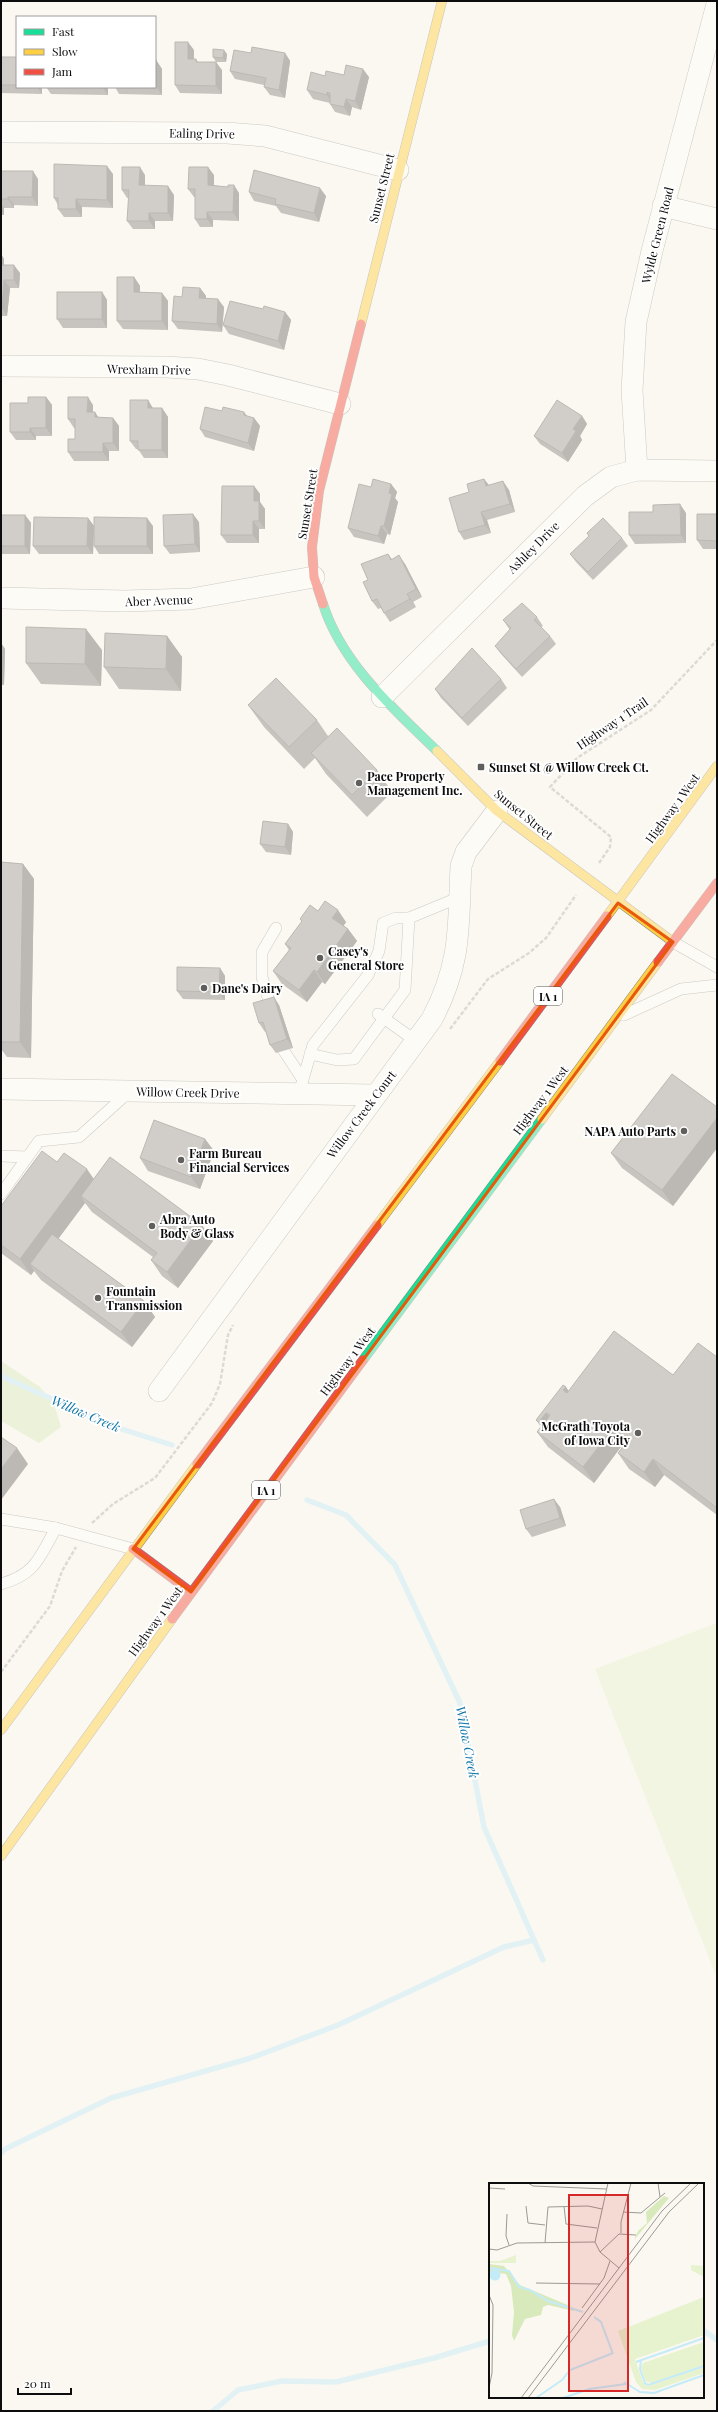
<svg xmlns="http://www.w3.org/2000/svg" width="718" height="2412" font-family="'Playfair Display',serif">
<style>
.green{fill:#e7f2cf}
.forest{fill:#d8eabc}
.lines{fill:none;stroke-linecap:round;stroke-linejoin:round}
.stream{stroke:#c4ebf8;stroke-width:5.5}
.lane-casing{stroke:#949390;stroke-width:12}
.street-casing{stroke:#949390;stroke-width:22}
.fast-casing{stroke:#8b8986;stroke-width:10}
.slow-casing{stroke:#8b8986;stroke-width:10}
.jam-casing{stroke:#8b8986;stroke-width:10}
.path{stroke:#b8b7b6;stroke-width:2.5;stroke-dasharray:4 2;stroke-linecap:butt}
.lane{stroke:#fefefd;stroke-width:11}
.street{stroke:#fefefd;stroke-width:21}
.fast{stroke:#16e098;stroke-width:9}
.slow{stroke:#ffcf43;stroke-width:9}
.jam{stroke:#f24e42;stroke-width:9}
.wall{fill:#888482}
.shaded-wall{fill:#6f6c6a}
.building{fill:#9e9a97;stroke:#6f6c6a}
.marked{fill:none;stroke:#e8590c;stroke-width:3;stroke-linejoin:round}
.poi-dot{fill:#605f5d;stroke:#fff;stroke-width:1.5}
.labels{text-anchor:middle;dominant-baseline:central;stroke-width:4;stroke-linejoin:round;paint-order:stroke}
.shield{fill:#fff;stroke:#565656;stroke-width:1}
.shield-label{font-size:11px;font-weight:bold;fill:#0d0d0d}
.street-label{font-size:12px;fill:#0d0d0d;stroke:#fff}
.poi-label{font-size:12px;font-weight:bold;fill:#0d0d0d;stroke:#fff;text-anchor:start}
.water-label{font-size:13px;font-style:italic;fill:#0c74a9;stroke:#fff}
.inset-river{fill:none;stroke:#c4ebf8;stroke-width:2}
.inset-road{fill:none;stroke:#9c9a96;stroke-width:1}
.view{fill:#d62828;fill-opacity:0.15;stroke:#d62828;stroke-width:2}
.inset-edge{fill:none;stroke:#0d0d0d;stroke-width:2}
</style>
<rect width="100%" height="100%" fill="#fbf8f1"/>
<path class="green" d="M717,1623V1978L595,1669Z"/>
<path class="forest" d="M1,1361L40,1387L54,1404L61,1427L39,1443L1,1421Z"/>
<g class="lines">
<g class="stream">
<path d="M1,1376L112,1426L172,1445"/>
<path d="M307,1500L346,1515L395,1565L460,1703L484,1827L543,1960"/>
<path d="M1,2153L5,2149L111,2098L251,2058L338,2025L504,1947L534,1940"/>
<path d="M703,2330L717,2340"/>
<path d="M213,2411L238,2390L282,2381L336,2382L434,2358L490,2341"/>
</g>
<defs>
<g id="lane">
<path d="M673,942L717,967"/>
<path d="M271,1008L262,977V952L276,928"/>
<path d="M378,1014L416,1041"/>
<path d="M624,1015L681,989L717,985"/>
<path d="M284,1051L303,1080"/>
<path d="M310,1054L337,1060L354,1059L405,990L409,918"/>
<path d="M299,1093L313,1045L368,975L379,951L383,923L396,918H409L460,897"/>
<path d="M1,1156L27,1157"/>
<path d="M1,1194L39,1141L79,1137L129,1092"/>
<path d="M1,1519L56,1528L133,1549"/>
<path d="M1,1584C36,1574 39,1558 56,1528"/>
</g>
<g id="street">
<path d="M1,132L227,133L265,136L398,170"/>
<path d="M663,206L717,219"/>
<path d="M1,366L166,367L198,369L228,375L340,404"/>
<path d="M637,470L632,390L636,322L652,251L717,4"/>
<path d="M1,598L124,601L191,599L314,577"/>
<path d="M382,697L585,496L611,477L637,470L717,471"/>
<path d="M1,1089L375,1095"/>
<path d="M159,1391L432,1019C462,962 458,927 461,866L466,852L497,811"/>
</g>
<g id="fast">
<path d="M323,604C342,664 393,708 437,751"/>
<path d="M363,1360L542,1119"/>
</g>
<g id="slow">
<path d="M361,324L442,1"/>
<path d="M437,751L497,811L673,942"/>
<path d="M607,916L717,766"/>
<path d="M542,1119L658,962"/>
<path d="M377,1225L500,1061"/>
<path d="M1,1730L197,1464"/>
<path d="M1,1856L172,1619"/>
</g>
<g id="jam">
<path d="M323,604L314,577L312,547L319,491L361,324"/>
<path d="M658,962L717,883"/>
<path d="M500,1061L607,916"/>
<path d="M197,1464L377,1225"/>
<path d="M133,1549L191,1592"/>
<path d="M172,1619L363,1360"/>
</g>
</defs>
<use href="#lane" class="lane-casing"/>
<use href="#street" class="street-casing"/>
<use href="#fast" class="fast-casing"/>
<use href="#slow" class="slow-casing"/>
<use href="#jam" class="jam-casing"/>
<g class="path">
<path d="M599,863L610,847L611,837L550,787L577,758L651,710L717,640"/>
<path d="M450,1029L488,979L529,953L546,938L576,895"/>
<path d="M92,1523L113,1504L155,1478L212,1403L220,1384L228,1335L233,1325"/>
<path d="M1,1672L50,1606L62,1571L76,1547"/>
</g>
<use href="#lane" class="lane"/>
<use href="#street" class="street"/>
<use href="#fast" class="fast"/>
<use href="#slow" class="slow"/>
<use href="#jam" class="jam"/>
</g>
<g class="wall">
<path d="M194,50V59H196L198,62L222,70V94L180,93L175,85Z"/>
<path d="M251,53H285L290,61L285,98L270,95L264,87V85L235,79L230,71Z"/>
<path d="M227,54L226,62H216L213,57Z"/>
<path d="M1,57H17V87H42V94L1,93Z"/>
<path d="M155,60H156L162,69V95L119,94L115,87H155Z"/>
<path d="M344,75L369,77L361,110L352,107L350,116L335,112L330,104V103L313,99L307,90L325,76Z"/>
<path d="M46,87H108V95L51,94Z"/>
<path d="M1,171L38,179V206L14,205V208H4V215H1Z"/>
<path d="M113,174V208L82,207V217H64L58,209V205L54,198Z"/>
<path d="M145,175V185L174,195L173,221H155V229H133L127,221L129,198H127L122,190Z"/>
<path d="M214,175V185L239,193V221L213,220V227H200L195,219V197H194L188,189Z"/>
<path d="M249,192L326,196L319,222L281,213L276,206L254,201Z"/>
<path d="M1,254L4,259V265L20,273L19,288H10L7,316H1Z"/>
<path d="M134,277L140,286V292L162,293L168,301V330L123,329L117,321Z"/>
<path d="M200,288L206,296V298L224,307L222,332L178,329L172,321L182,297Z"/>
<path d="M102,292L107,300V328H63L57,319Z"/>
<path d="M285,312L291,320L284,350L229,334L223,325Z"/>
<path d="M46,397L52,405V436H36V440H16L10,432L28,403Z"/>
<path d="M148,400L153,408H162L168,417V458H144L138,449H136L130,441Z"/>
<path d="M93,405V412L98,417L113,418L119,426V451H109V461H74L68,452L75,439V428H74L68,419Z"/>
<path d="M222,411L254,418L260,426L254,451L205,437L200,429Z"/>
<path d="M582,416L587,424L580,436L582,440L568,462L540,444L534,436Z"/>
<path d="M484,479L489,485L509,490L515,512L487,520L491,533L464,540L459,532L469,492Z"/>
<path d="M391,484L397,492L395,498L398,502L390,535L387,534L384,544L354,537L348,528L371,487Z"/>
<path d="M254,486L260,494V502L265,509V529H259V543H227L221,535Z"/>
<path d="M686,513V543L635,544L629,535Z"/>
<path d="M717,514V549H703L697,540Z"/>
<path d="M1,515H25L31,523L30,554H1Z"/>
<path d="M88,518L94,526L93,554H39L33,546Z"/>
<path d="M199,522L200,552L170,554L164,546Z"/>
<path d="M153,526V554H99L94,546Z"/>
<path d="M622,538L628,546L593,580L576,562L570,554Z"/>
<path d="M388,554L392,559L405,564L422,597L413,602L416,607L390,622L384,613L381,608L378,609L372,601L368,580Z"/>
<path d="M537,617L543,626L541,627L550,636L556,644L522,677L501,654L495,646L510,630L503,620Z"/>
<path d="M167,636L182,657L181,691L119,689L104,667Z"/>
<path d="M1,643L5,649L4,685H1Z"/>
<path d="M102,650L101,686L41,684L26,663Z"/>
<path d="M501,679L507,688L468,726L441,698L435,689Z"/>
<path d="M248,705L317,720L328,736L377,770L392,792L367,817L326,774L315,758L304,769L264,727Z"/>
<path d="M288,824L293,832L291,855L266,852L260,844Z"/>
<path d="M1,862L23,864L34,879L31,1058L7,1057L1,1049Z"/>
<path d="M318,911L346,922L343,926L348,929L357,941L325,984L322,982L307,1002L282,984L273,971L289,950L285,944L302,922L300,919Z"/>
<path d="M220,968L225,976V1000L183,999L177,991Z"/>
<path d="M279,1005L293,1048L276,1053L270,1045L266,1031L265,1032L259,1023Z"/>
<path d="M717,1107V1148L673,1206L622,1168L611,1153Z"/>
<path d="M205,1139L214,1151L200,1189L148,1171L140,1158Z"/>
<path d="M57,1162L94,1179L213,1241L178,1288L162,1276L151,1260L153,1257L92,1212L85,1203L58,1238L144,1301L155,1317L132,1347L41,1280L34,1271L31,1275L1,1253V1206Z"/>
<path d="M717,1357V1515L664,1475L655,1487L629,1469L618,1453L624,1445L623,1444L594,1483L548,1447L537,1432L541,1427L536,1420L566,1387L568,1391L673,1375Z"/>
<path d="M560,1507L566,1526L532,1537L526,1529Z"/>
</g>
<g class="shaded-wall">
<path d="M188,42L194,50L193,67L188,59Z"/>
<path d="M224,50L227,54L226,62L223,58Z"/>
<path d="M285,53L290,61L285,98L279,90Z"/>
<path d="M156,60L162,69V95L156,86Z"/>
<path d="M216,62L222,70V94L216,86Z"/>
<path d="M363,69L369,77L361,110L355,101Z"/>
<path d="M37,87H42V94Z"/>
<path d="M102,87H108V95Z"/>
<path d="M327,92L333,101V103L327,95Z"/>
<path d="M346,99L352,107L350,116L344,107Z"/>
<path d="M107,166L113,174V208L107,200Z"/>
<path d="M140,167L145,175V193L139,185Z"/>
<path d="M208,167L214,175V193L208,185Z"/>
<path d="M33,171L38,179V206L32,197Z"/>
<path d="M234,185L239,193V221L233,212Z"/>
<path d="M168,186L174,195L173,221L168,213Z"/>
<path d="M320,188L326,196L319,222L314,213Z"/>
<path d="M8,197L14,205V208L8,199Z"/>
<path d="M76,199L82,207V217L76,209Z"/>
<path d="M1,204L4,208V215L1,211Z"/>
<path d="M207,212L213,220V227L207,219Z"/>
<path d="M149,213L155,221V229L149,221Z"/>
<path d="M1,254L4,259V273L1,268Z"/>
<path d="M14,265L20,273L19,288L14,280Z"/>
<path d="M134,277L140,286V301L134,292Z"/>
<path d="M4,280L10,288L7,316L2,308Z"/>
<path d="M200,288L206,296L205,306L199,298Z"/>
<path d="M102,292L107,300V328L102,319Z"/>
<path d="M162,293L168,301V330L162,321Z"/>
<path d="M218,299L224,307L222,332L217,324Z"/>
<path d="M285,312L291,320L284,350L278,341Z"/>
<path d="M46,397L52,405V436L46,428Z"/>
<path d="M88,397L93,405V420L87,412Z"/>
<path d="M148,400L153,409L148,408Z"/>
<path d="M162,408L168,417V458L162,450Z"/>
<path d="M95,412L100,420L95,417Z"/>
<path d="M244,412L250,420L244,415Z"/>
<path d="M582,416L587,424L580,436L582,440L568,462L562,453L573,429Z"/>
<path d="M113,418L119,426V451L113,443Z"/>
<path d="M254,418L260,426L254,451L248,443Z"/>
<path d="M30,428L36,436V440L30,432Z"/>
<path d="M103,443L109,451V461L103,452Z"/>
<path d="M484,479L490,487L486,486Z"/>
<path d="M503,481L509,490L515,512L510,504Z"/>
<path d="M391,484L397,492L395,498L398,502L390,535L384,526L389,493Z"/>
<path d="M254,486L260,494V502L265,509V529L259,521L254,501Z"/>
<path d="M680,504L686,513V543L681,535Z"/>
<path d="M481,512L487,520L491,533L485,525Z"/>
<path d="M193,514L199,522L200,552L195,544Z"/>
<path d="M25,515L31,523L30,554L25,546Z"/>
<path d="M88,518L94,526L93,554L87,546Z"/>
<path d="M147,518L153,526V554L147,546Z"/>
<path d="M253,521L259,529V543L253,535Z"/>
<path d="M381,526L387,534L384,544L378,536Z"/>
<path d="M399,555L405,564L422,597L416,589Z"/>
<path d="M407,594L413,602L416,607L410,599Z"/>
<path d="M86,629L102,650L101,686L85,664Z"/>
<path d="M167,636L182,657L181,691L166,669Z"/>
<path d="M1,643L5,649L4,685L1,681Z"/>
<path d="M288,824L293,832L291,855L285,847Z"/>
<path d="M23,864L34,879L31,1058L20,1042Z"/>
<path d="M338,910L346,922L341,930L332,918Z"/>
<path d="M348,929L357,941L325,984L317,972Z"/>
<path d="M220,968L225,976V1000L219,992Z"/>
<path d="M314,970L322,982L307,1002L299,990Z"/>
<path d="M274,997L279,1005L293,1048L287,1039Z"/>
<path d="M717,1118V1148L673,1206L662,1190Z"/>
<path d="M205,1139L214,1151L200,1189L191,1177Z"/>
<path d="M87,1169L98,1185L81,1196L85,1203L36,1269L30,1264L34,1271L31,1275L20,1259Z"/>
<path d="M202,1225L213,1241L178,1288L167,1272Z"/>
<path d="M144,1301L155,1317L132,1347L121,1332Z"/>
<path d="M566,1387L577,1403L563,1390Z"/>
<path d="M546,1413L557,1428L550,1438L539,1422Z"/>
<path d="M613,1428L623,1444L594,1483L583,1467Z"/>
<path d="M17,1448L28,1464L1,1500V1469Z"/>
<path d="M653,1459L664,1475L655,1487L644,1472Z"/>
<path d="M554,1499L560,1507L566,1526L560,1518Z"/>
</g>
<g class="building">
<path d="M175,42H188V59H196V62H216V86L175,85Z"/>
<path d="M252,47L285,53L279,90L264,87L266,78L230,71L234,50L251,53Z"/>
<path d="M213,49L224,50L223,58L213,57Z"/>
<rect x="1" y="57" width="16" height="28"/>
<rect x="155" y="60" width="1" height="26"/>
<path d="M346,65L363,69L355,101L346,99L344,107L330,104V93L327,92V95L307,90L311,72L325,76L326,71L344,75Z"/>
<path d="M54,164L107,166V200L76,199V209H58V198H54Z"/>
<path d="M122,167H140L139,185L168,186V213H149V221H127L129,190H122Z"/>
<path d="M189,167H208V185L228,187V185H234L233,212H207V219H195V189H188Z"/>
<path d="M254,170L320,188L314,213L275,204L276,199L249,192Z"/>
<path d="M1,171H33L32,197H8V199H1Z"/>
<path d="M1,265H14V280H4L2,308H1Z"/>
<path d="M117,277H134V292L162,293V321H117Z"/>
<path d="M183,287L200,288L199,298L218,299L217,324L172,321L174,296L182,297Z"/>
<rect x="57" y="292" width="45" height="27"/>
<path d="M230,301L263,309L264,306L285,312L278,341L223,325Z"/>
<path d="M28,397H46V428H30V432H10V403H28Z"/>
<path d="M68,397H88L87,412H95V417L113,418V443H103V452H68V439H75V419H68Z"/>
<path d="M130,400H148V408H162V450H138V441H130Z"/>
<path d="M557,400L582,416L573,429L576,431L562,453L534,436Z"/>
<path d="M205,407L222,411L223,407L244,412V415L254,418L248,443L200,429Z"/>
<path d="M373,479L391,484L389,493L392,494L384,526H381L378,536L348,528L359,484L371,487Z"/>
<path d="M484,479L486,486L503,481L510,504L481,512L485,525L459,532L449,498L469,492L467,484Z"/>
<path d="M222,486H254V501H259V521H253V535H221Z"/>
<path d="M680,504L681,535H629V512H653V505Z"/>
<path d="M193,514L195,544L164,546L163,515Z"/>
<path d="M697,514H717V541L697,540Z"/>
<rect x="1" y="515" width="24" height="31"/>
<path d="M34,517L88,518L87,546H33Z"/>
<path d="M94,517L147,518V546H94Z"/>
<path d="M603,518L622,538L588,572L570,554L589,536L587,533Z"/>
<path d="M388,554L391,560L399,555L416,589L407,594L410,599L384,613L377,599L372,601L363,582L368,580L361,564Z"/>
<path d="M522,603L537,617L534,620L550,636L516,669L495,646L511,628L503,620Z"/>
<path d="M26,627L86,629L85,664L26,663Z"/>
<path d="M105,633L167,636L166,669L104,667Z"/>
<path d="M472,648L501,679L462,718L435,689Z"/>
<path d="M276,678L317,720L289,747L248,705Z"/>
<path d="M337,728L377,770L352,795L311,753Z"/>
<path d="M263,821L288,824L285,847L260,844Z"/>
<path d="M1,862L23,864L20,1042H1Z"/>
<path d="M325,901L338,910L332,918L348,929L317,972L314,970L299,990L273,971L291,948L285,944L302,921L300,919L310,905L318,911Z"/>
<path d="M177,967L220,968L219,992L177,991Z"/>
<path d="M274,997L287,1039L270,1045L263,1022L259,1023L253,1003Z"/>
<path d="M672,1074L717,1107V1118L662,1190L611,1153Z"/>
<path d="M154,1120L205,1139L191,1177L140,1158Z"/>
<path d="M42,1151L57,1162L64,1153L87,1169L20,1259L1,1245V1206Z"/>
<path d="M110,1157L202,1225L167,1272L151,1260L157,1253L81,1196Z"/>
<path d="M52,1234L144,1301L121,1332L30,1264Z"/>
<path d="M614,1331L673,1375L698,1343L717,1357V1508L653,1459L644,1472L618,1453L628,1440L613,1428L583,1467L537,1432L550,1415L546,1413L539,1422L536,1420L563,1385L566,1387L563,1390L567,1393Z"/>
<path d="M1,1437L17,1448L1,1469Z"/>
<path d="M554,1499L560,1518L526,1529L520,1510Z"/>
</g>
<path d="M0 0H718V2412H0ZM618,903L673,942L191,1592L133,1549Z" fill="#fbf8f1" fill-opacity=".55" fill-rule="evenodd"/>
<path class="marked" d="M618,903L673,942L191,1592L133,1549Z"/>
<g class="poi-dot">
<rect x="477" y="763" width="8" height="8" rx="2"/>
<circle cx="359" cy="783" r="4"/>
<circle cx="320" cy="958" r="4"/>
<circle cx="204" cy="988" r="4"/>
<circle cx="684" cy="1131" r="4"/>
<circle cx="181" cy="1160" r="4"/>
<circle cx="152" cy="1226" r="4"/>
<circle cx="98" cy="1298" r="4"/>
<circle cx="638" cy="1433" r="4"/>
</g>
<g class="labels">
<g class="shield">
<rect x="534" y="987" width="28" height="18" rx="3"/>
<rect x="252" y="1481" width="28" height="18" rx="3"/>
</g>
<g class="shield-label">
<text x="548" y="996">IA 1</text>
<text x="266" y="1490">IA 1</text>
</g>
<g class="street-label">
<text transform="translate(202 133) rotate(1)">Ealing Drive</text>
<text transform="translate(381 188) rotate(-76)">Sunset Street</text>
<text transform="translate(657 235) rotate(-76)">Wylde Green Road</text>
<text transform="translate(149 369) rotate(1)">Wrexham Drive</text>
<text transform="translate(307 504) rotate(-81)">Sunset Street</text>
<text transform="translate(533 547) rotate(-45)">Ashley Drive</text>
<text transform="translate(159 600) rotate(-2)">Aber Avenue</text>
<text transform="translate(612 723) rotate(-34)">Highway 1 Trail</text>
<text transform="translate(672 808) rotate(-54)">Highway 1 West</text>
<text transform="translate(524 814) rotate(39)">Sunset Street</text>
<text transform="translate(188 1092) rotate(1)">Willow Creek Drive</text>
<text transform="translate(540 1100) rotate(-53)">Highway 1 West</text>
<text transform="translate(361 1114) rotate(-53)">Willow Creek Court</text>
<text transform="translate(347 1361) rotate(-53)">Highway 1 West</text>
<text transform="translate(155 1621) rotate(-54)">Highway 1 West</text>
</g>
<g class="poi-label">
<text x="489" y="767">Sunset St @ Willow Creek Ct.</text>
<text x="367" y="776">Pace Property<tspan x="367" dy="14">Management Inc.</tspan></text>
<text x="328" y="951">Casey's<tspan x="328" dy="14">General Store</tspan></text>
<text x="212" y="988">Dane's Dairy</text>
<text x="676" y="1131" text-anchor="end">NAPA Auto Parts</text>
<text x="189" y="1153">Farm Bureau<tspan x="189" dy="14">Financial Services</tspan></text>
<text x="160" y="1219">Abra Auto<tspan x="160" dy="14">Body &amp; Glass</tspan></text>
<text x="106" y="1291">Fountain<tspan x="106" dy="14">Transmission</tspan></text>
<text x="630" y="1426" text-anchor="end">McGrath Toyota<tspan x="630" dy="14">of Iowa City</tspan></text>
</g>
<g class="water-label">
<text transform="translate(86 1413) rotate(23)">Willow Creek</text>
<text transform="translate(468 1742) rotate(79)">Willow Creek</text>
</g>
</g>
<g transform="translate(489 2183)">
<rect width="215" height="215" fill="#fbf8f1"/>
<path d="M27,72V80H0V78H11ZM202,82L215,83V94L202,87ZM215,114V152L146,176L154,199L158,203L215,184V190L166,207L153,206L147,199L129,148ZM215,159V182L164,200L157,199L152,185L154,180Z" fill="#e7f2cf"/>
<path d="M175,13L180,15L145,57L149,48L158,40L157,29ZM0,81L15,83L31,102L81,123L85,128L59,122L54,124L52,132L36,136L25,158L23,152L25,129L22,103L17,91L0,89Z" fill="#d8eabc"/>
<path d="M0.5 92a5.5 5.5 0 1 1 11 0a5.5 5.5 0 1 1-11 0Z" fill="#c4ebf8"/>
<path class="inset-river" d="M0,85L20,88L30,104L41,107L59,118L94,129M105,134L112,139L124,171M152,177L151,186L156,200L159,202L215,183M147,179L215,155M135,199L151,209L165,210L215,192M47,215L73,197L81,187L124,170M74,215L100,206L137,201"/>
<path class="inset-road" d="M39,0L44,3L118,6M119,0L106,59L111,69L130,85M169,0L171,14M0,5L16,6M37,23L39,40L56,42M75,23L77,41L108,45M134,29L152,30L176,10M18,31L17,53L20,62M132,50V39L142,0M56,60L59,24L99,23L113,26M0,66L8,67L28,60L106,59M111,69L130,51L147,52M47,100L111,101M0,112L4,122L3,190L0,205M93,125L115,95L121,78M32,215L173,28L202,0M39,215L180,29L210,0"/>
<path class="view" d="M80,12H139V208H80Z"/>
<rect width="215" height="215" class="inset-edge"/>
</g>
<rect width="718" height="2412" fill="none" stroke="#0d0d0d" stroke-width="4"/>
<rect x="16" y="16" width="140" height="72" fill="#ffffff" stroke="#9e9e9e"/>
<rect x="24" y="29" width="20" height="6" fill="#16e098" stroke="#9e9e9e"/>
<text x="52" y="36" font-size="12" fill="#0d0d0d">Fast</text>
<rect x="24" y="49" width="20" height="6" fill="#ffcf43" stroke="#9e9e9e"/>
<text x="52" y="56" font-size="12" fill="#0d0d0d">Slow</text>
<rect x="24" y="69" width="20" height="6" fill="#f24e42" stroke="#9e9e9e"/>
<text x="52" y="76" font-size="12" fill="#0d0d0d">Jam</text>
<path d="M18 2388v6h53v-6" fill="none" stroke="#0d0d0d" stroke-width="2"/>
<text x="24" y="2388" font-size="12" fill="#0d0d0d" stroke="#ffffff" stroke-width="3" paint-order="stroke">20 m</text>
</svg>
